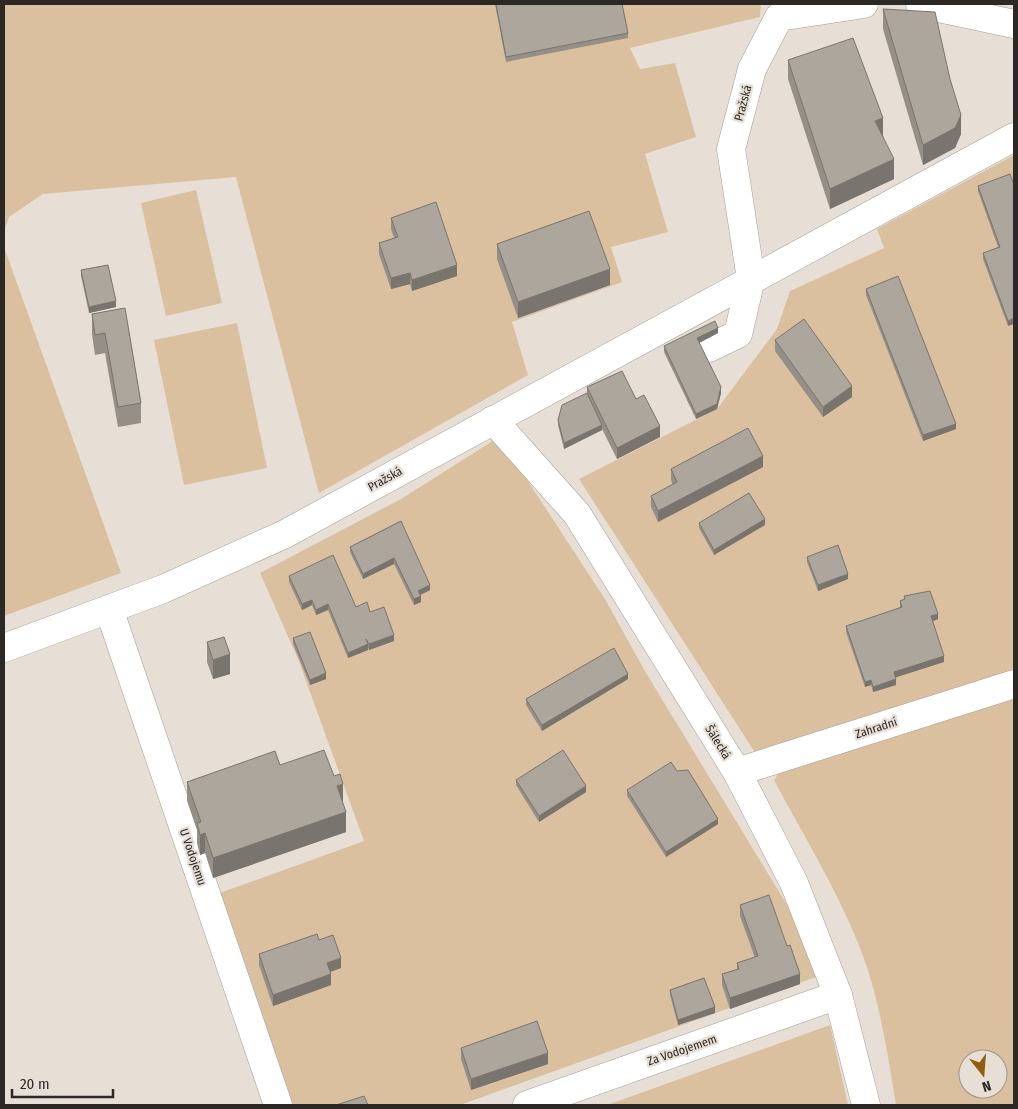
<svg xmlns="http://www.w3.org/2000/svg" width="1018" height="1109" font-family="'Fira Sans Condensed',sans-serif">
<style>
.green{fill:#dbc0a0;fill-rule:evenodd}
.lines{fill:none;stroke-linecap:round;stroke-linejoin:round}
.minor-casing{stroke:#a39c94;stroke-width:29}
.minor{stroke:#fff;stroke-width:28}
.wall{fill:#958f87}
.shaded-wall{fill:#79746e}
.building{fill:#ada69d;stroke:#79746e}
.labels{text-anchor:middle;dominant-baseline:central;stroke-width:4.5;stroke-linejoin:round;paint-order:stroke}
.street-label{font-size:12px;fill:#2b2825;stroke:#e7dfd6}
</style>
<rect width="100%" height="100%" fill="#e7dfd6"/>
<g class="green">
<path d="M4,4H761L760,17L630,48L640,69L675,63L696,137L645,154L668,232L611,247L622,282L512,322L528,375L319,493L236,177L43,194L9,217L4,232Z"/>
<path d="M1014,155V671L756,754L579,479L717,409L777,329L790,291L884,248L877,229Z"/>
<path d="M196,190L222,303L166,316L141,203Z"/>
<path d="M4,247L121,573L4,616Z"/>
<path d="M237,323L267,468L184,485L154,340Z"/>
<path d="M499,437L605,599L646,673L789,908L819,976L460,1105H291L217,894L364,841L298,659L260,573L401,499Z"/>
<path d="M1014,696V1105H896C887,1051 879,994 858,943C835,886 802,833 774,780L779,773ZM968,1059H998V1089H968Z"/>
<path d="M830,1025L848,1105H607Z"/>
</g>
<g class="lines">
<defs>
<g id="minor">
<path d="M920,4L1014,24"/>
<path d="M709,348L738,334L751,279L731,149L752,69L779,17L864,4"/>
<path d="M493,420L577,514L737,772L794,883L838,995L866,1105"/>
<path d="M109,609L278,1105"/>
<path d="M4,648L163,589L285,534L1014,137"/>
<path d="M737,772L1014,684"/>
<path d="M527,1105L838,995"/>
</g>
</defs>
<use href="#minor" class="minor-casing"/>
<use href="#minor" class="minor"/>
</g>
<g class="wall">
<path d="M495,4H622L628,33V38L506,62Z"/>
<path d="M883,9L961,134L955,148L923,165L883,29Z"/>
<path d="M788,60L883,135L894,179L830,209L788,79Z"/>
<path d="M1010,174L1008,326L983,259V253L998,247L978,191V186Z"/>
<path d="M391,218L457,276L412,291L410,284L391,289L379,254V243L394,238L391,229Z"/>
<path d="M497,244L610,285L518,318L497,259Z"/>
<path d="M81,270L116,307L89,313L81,276Z"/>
<path d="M866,289L956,429L923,441L866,295Z"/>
<path d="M125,308L141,403V423L118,427L105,353L95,355L92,334V314Z"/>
<path d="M718,333L699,343L721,393L717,409L696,419L664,352V346Z"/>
<path d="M775,340L852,397L823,417L775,351Z"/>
<path d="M587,387L636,399L660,437L617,459L602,429V430L564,449L558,425V420L587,393Z"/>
<path d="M763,467L658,522L651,507V496L673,485L671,480V469Z"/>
<path d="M401,521L430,590L420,595L421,602L414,605L394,564L363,579L350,552V547Z"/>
<path d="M699,523L765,525L714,555L699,528Z"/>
<path d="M807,557L848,579L818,591L807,562Z"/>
<path d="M289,576L356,607L370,612L394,641L369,650L368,648V650L348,658L328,610L316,615L312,605L302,610L289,582Z"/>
<path d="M904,596L938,619L933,621L944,662L895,677L896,685L873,692L871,685L865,687L846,632V626L900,608V601L904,600Z"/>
<path d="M293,638L326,679L310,685L293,644Z"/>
<path d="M207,642L230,674L213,679L207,662Z"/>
<path d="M628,679L542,731L526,705V699Z"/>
<path d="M280,765L343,804L346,832L213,878L205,853L200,855L197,843V830L187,801V782Z"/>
<path d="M677,771L718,824L666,857L627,796V790Z"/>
<path d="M516,780L586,792L539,822L516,785Z"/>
<path d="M740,905L800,984L730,1009L722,985V974L737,969V963L755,958L740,916Z"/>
<path d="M319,940L341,968L330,972L331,985L273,1006L259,965V954Z"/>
<path d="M670,990L715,1013L678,1025L670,995Z"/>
<path d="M461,1048L548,1064L471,1090L461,1059Z"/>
</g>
<g class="shaded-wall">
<path d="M961,115V134L955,148L923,165V145Z"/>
<path d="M883,118V138L875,121Z"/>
<path d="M894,159V179L830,209V189Z"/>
<path d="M457,265V276L412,291V280Z"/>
<path d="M610,269V285L518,318V302Z"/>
<path d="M410,273V284L391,289V278Z"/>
<path d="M116,301V307L89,313V307Z"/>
<path d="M1014,318V324L1008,326V321Z"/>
<path d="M718,328V333L697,344V338Z"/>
<path d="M852,386V397L823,417V407Z"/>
<path d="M721,387V393L717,409L696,419V414Z"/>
<path d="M956,424V429L923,441V435Z"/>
<path d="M602,425V430L564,449V443Z"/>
<path d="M660,426V437L617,459V448Z"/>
<path d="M763,456V467L658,522V511Z"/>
<path d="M765,519V525L714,555V550Z"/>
<path d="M394,558V564L363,579V574Z"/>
<path d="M848,574V579L818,591V585Z"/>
<path d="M430,585V590L418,596V591Z"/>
<path d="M421,596V602L414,605V599Z"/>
<path d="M312,600V605L302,610V604Z"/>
<path d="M328,604V610L316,615V610Z"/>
<path d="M938,614V619L931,622V616Z"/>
<path d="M394,635V641L369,650V644Z"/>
<path d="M368,644V650L348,658V653Z"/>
<path d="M230,654V674L213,679V660Z"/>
<path d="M944,656V662L894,678V672Z"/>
<path d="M326,673V679L310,685V680Z"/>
<path d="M628,674V679L542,731V725Z"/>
<path d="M896,679V685L873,692V687Z"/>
<path d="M871,680V685L865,687V682Z"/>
<path d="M343,784V804L337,786Z"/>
<path d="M586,786V792L539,822V816Z"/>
<path d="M346,812V832L213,878V858Z"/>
<path d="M718,819V824L666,857V852Z"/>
<path d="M205,833V853L200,855V835Z"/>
<path d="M341,958V968L327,973V963Z"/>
<path d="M331,974V985L273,1006V995Z"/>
<path d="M800,974V984L730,1009V998Z"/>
<path d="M715,1007V1013L678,1025V1020Z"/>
<path d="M548,1053V1064L471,1090V1079Z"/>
</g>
<g class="building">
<path d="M496,4H622L628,33L506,57Z"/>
<path d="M883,9L935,12L950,79L961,115L955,128L923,145Z"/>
<path d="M853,38L883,118L875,121L894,159L830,189L788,60Z"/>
<path d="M1010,174L1014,185V318L1008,321L983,253L1000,247L978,186Z"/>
<path d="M436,202L457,265L412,280L410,273L391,278L379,243L398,237L391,218Z"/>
<path d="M589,211L610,269L518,302L497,244Z"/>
<path d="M108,265L116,301L89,307L81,270Z"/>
<path d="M898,276L956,424L923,435L866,289Z"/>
<path d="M125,308L141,403L118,407L105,333L95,335L92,314Z"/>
<path d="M804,319L852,386L823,407L775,340Z"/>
<path d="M715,321L718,328L697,338L721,387L717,404L696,414L664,346Z"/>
<path d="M622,371L636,399L644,395L660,426L617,448L587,387Z"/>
<path d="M587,393L602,425L564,443L558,420L562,405Z"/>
<path d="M748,428L763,456L658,511L651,496L677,482L671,469Z"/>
<path d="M749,493L765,519L714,550L699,523Z"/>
<path d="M401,521L430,585L418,591L421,596L414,599L394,558L363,574L350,547Z"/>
<path d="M838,545L848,574L818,585L807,557Z"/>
<path d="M333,555L356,607L367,602L370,612L384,607L394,635L369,644L366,639L368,644L348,653L328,604L316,610L312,600L302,604L289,576Z"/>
<path d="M930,591L938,614L931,616L944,656L894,672L896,679L873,687L871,680L865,682L846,626L902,607L900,601L905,599L904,596Z"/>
<path d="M310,632L326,673L310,680L293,638Z"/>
<path d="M224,637L230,654L213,660L207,642Z"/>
<path d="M614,648L628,674L542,725L526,699Z"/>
<path d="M324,750L334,776L340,774L343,784L337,786L346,812L213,858L205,833L200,835L197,823L201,822L187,782L275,751L280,765Z"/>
<path d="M563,750L586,786L539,816L516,780Z"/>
<path d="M671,762L677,771L688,770L718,819L666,852L627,790Z"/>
<path d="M769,895L787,946L790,945L800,974L730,998L722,974L739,969L737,963L758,956L740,905Z"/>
<path d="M317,934L319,940L333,935L341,958L327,963L331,974L273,995L259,954Z"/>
<path d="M704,978L715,1007L678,1020L670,990Z"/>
<path d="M537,1021L548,1053L471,1079L461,1048Z"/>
<path d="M364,1096L368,1105H336Z"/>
</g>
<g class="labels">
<g class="street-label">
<text transform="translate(743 103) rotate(-75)">Pražská</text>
<text transform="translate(385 479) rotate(-29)">Pražská</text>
<text transform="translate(876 728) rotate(-18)">Zahradní</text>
<text transform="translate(718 742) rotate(58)">Šálecká</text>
<text transform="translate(193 857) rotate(71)">U Vodojemu</text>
<text transform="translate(682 1050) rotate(-19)">Za Vodojemem</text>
</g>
</g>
<rect width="1018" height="1109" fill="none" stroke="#2b2825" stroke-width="10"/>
<g transform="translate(983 1074) rotate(163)"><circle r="24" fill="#e7dfd6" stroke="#9c968f"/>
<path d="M0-4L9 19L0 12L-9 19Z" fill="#8f5e0c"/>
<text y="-8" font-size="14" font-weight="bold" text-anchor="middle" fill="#2b2825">N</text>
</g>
<path d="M12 1089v8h101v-8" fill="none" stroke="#2b2825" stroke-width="2.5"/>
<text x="20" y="1089" font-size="15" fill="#2b2825" stroke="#e7dfd6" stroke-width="4" paint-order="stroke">20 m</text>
</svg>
